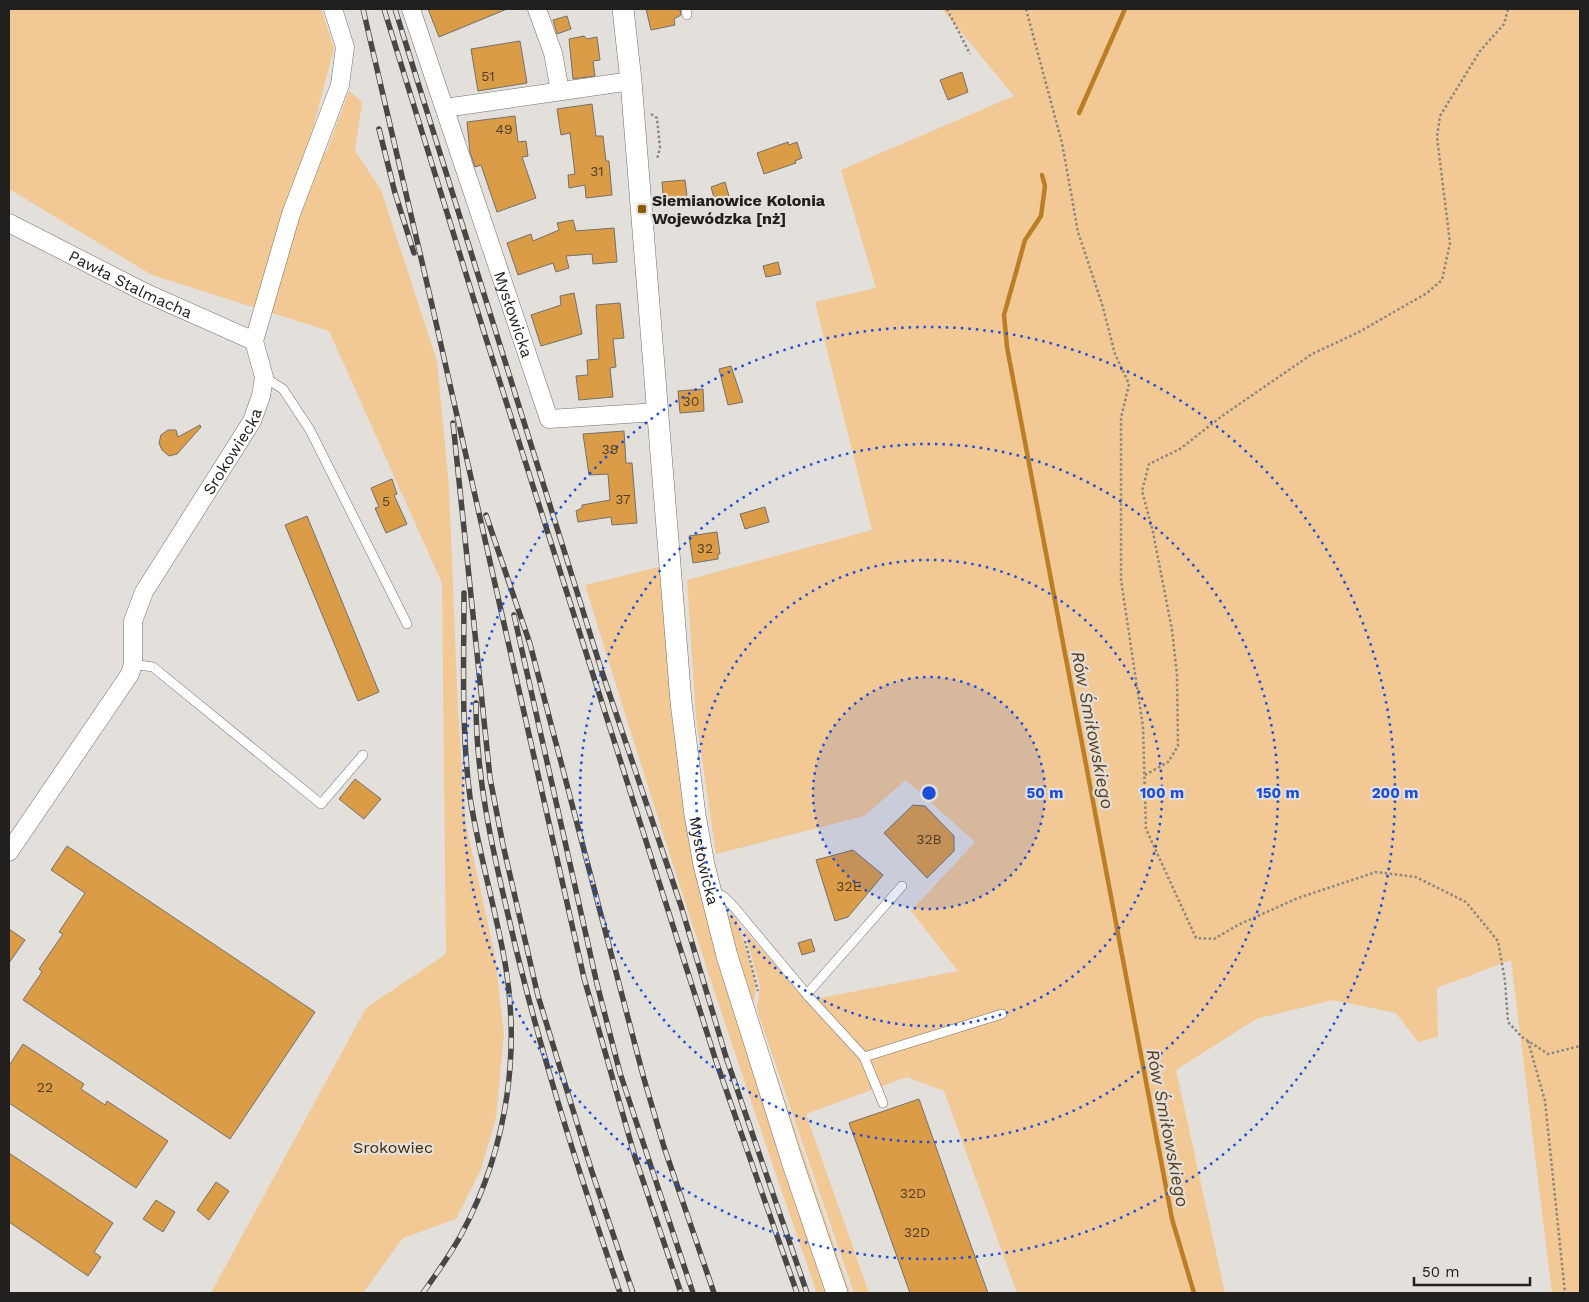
<svg xmlns="http://www.w3.org/2000/svg" width="1589" height="1302" font-family="'Work Sans',sans-serif">
<style>
.green{fill:#f2c895}
.lines{fill:none;stroke-linecap:round;stroke-linejoin:round}
.stream{stroke:#bb7e24;stroke-width:4.5}
.building{fill:#db9c48;stroke:#74706b}
.service-casing{stroke:#74706b;stroke-width:10}
.minor-casing{stroke:#74706b;stroke-width:19}
.tertiary-casing{stroke:#74706b;stroke-width:22}
.path{stroke:#8a8783;stroke-width:2.5;stroke-dasharray:2.5 2.5;stroke-linecap:butt}
.service{stroke:#fff;stroke-width:9}
.minor{stroke:#fff;stroke-width:18}
.tertiary{stroke:#fff;stroke-width:21}
.rail-casing{stroke:#494744;stroke-width:5.5}
.rail{stroke:#e3dfda;stroke-width:4;stroke-dasharray:11;stroke-linecap:butt}
.ring{fill:none;stroke:#1d4ed8;stroke-width:2.5;stroke-dasharray:2.5 5}
.poi-dot{fill:#8d5a06;stroke:#e3dfda;stroke-width:2}
.labels{text-anchor:middle;dominant-baseline:central;stroke-width:4.5;stroke-linejoin:round;paint-order:stroke}
.number-label{font-size:14px;fill:#503f28}
.poi-label{font-size:16px;font-weight:bold;fill:#21201e;stroke:#e3dfda;text-anchor:start}
.street-label{font-size:16px;fill:#21201e;stroke:#e3dfda}
.park-label{font-size:16px;fill:#422903;stroke:#e3dfda}
.water-label{font-size:18px;font-style:italic;fill:#5c411f;stroke:#e3dfda}
.centre{fill:#1d4ed8;stroke:#e3dfda;stroke-width:2.5}
.ring-label{font-size:15px;text-anchor:middle;font-weight:bold;fill:#1d4ed8;stroke:#e3dfda;stroke-width:4.5;stroke-linejoin:round;paint-order:stroke}
</style>
<rect width="100%" height="100%" fill="#e3dfda"/>
<g class="green">
<path d="M9,9H321L334,48L311,137L326,153L349,91L362,102L355,151L381,190L437,361L449,487L458,712L466,824L495,956L504,1033L496,1118L481,1169L456,1219L403,1238L363,1293H211L366,1008L446,954L442,583L329,331L152,275L9,189Z"/>
<path d="M942,9H1580V1293H1552L1511,960L1437,988L1438,1037L1418,1042L1396,1013L1333,1000L1256,1019L1176,1070L1225,1293H1017L944,1091L907,1077L806,1114L869,1293H854L759,1016L757,1007L760,987L744,929L795,988L816,999L958,971L911,911L975,842L906,780L864,816L716,854L696,718L687,580L872,530L815,302L876,288L841,170L1014,96Z"/>
<path d="M659,567L663,581L678,750L829,1293H817C735,1058 658,823 585,585Z"/>
<path d="M726,913L732,914L738,921L756,986L753,1011L766,1052L774,1067L850,1293H846L780,1099L728,932L724,919Z"/>
</g>
<g class="lines">
<g class="stream">
<path d="M1079,113L1125,9"/>
<path d="M1042,175L1045,186L1041,216L1025,240L1004,315L1007,347L1172,1219L1194,1293"/>
</g>
</g>
<g class="building">
<path d="M428,9H507L439,37Z"/>
<path d="M646,9H680L681,15L674,19L675,25L651,30Z"/>
<path d="M567,16L571,29L557,34L553,20Z"/>
<path d="M584,36L587,39L597,37L600,60L593,61L595,76L573,79L569,39Z"/>
<path d="M520,41L527,83L478,91L471,49Z"/>
<path d="M962,72L968,92L948,100L940,80Z"/>
<path d="M592,104L596,136H603L606,161H609L612,195L586,198L585,185L569,188L568,175L575,174L570,133L561,135L557,109Z"/>
<path d="M515,116L518,142L526,141L528,156L522,157L536,198L497,212L481,165L475,167L470,152L467,122Z"/>
<path d="M788,142L789,145L797,142L802,158L795,161L796,163L764,174L757,153Z"/>
<path d="M685,180L688,204L664,207L662,182Z"/>
<path d="M725,182L729,196L715,201L711,187Z"/>
<path d="M573,220L576,231L614,228L617,262L593,264L592,254L566,256L569,268L556,272L553,263L518,275L507,243L531,234L533,241L559,230L557,223Z"/>
<path d="M778,262L781,274L766,277L763,266Z"/>
<path d="M574,293L582,334L541,346L531,315L561,305L560,296Z"/>
<path d="M620,303L624,338L613,339L616,367L610,368L613,397L579,400L576,376L588,375L587,360L599,359L596,305Z"/>
<path d="M731,366L743,402L728,405L719,369Z"/>
<path d="M703,389L704,411L680,413L678,391Z"/>
<path d="M200,425L201,427L177,454L169,456L162,450L159,443L161,435L168,430H176L178,437Z"/>
<path d="M624,431L626,463H632L637,523L612,525L611,517L578,522L576,511L582,508V505L610,500L608,474L589,475L583,434Z"/>
<path d="M392,479L397,494L394,495L407,524L386,533L375,508L379,507L371,488Z"/>
<path d="M765,507L769,522L745,529L740,514Z"/>
<path d="M307,516L379,692L358,701L285,525Z"/>
<path d="M717,532L720,554H718V559L693,563L689,536Z"/>
<path d="M355,779L381,799L364,819L339,799Z"/>
<path d="M913,805L925,806L954,836V851L927,878L884,833Z"/>
<path d="M67,846L315,1012L230,1139L23,1000L42,972L39,969L63,934L59,932L85,893L51,870Z"/>
<path d="M853,850L883,875L848,917L835,921L816,860Z"/>
<path d="M9,929L25,940L9,963Z"/>
<path d="M811,939L815,951L802,955L798,943Z"/>
<path d="M23,1044L84,1084L81,1089L105,1105L107,1101L168,1141L136,1188L9,1103V1066Z"/>
<path d="M919,1099L955,1201L988,1293H910L860,1153L849,1123Z"/>
<path d="M9,1153L113,1223L94,1252L101,1257L88,1276L9,1222Z"/>
<path d="M216,1182L229,1191L209,1220L197,1210Z"/>
<path d="M156,1200L175,1212L163,1232L143,1219Z"/>
</g>
<g class="lines">
<defs>
<g id="service">
<path d="M686,9L687,15"/>
<path d="M264,377L283,389L310,430L407,624"/>
<path d="M133,664L153,667L321,804L363,755"/>
<path d="M713,894L723,896L734,907L809,997L864,1057L883,1103"/>
<path d="M807,994L902,886"/>
<path d="M864,1057L1002,1014"/>
</g>
<g id="minor">
<path id="s1" d="M411,9L549,419L658,412"/>
<path d="M537,9L553,53L560,91"/>
<path d="M445,108L631,81"/>
<path id="s2" d="M9,223L146,293L254,341"/>
<path id="s3" d="M9,852L130,674L133,664V621L144,592L252,421L261,396L264,377L254,341L291,214L340,85L345,47L333,9"/>
</g>
<g id="tertiary">
<path id="s4" d="M623,9L631,81L681,702L695,815L704,865L727,956L793,1164L837,1293"/>
</g>
</defs>
<use href="#service" class="service-casing"/>
<use href="#minor" class="minor-casing"/>
<use href="#tertiary" class="tertiary-casing"/>
<g class="path">
<path d="M947,9L970,54"/>
<path d="M1026,9L1062,143L1078,232L1102,304L1115,354L1129,384L1121,418V580L1143,727L1146,829L1196,938L1214,939L1240,924L1298,898L1376,872L1416,877L1466,902L1498,941L1505,981L1508,1022L1522,1037L1548,1054L1580,1046"/>
<path d="M651,114L657,118L660,148L657,159"/>
<path d="M1145,775L1168,762L1178,746L1177,675L1172,630L1153,532L1142,491L1149,464L1180,449L1222,416L1312,354L1359,332L1427,293L1442,280L1450,243L1437,137L1440,116L1480,51L1504,24L1508,9"/>
<path d="M745,941L758,991"/>
<path d="M1528,1041L1545,1101L1565,1293"/>
</g>
<use href="#service" class="service"/>
<use href="#minor" class="minor"/>
<use href="#tertiary" class="tertiary"/>
<defs>
<g id="rail">
<path d="M363,9L432,305L584,978L635,1157L681,1293"/>
<path d="M384,9L483,329L716,1061L797,1293"/>
<path d="M395,9L602,672L681,906L726,1057L807,1293"/>
<path d="M379,129L395,193L414,253"/>
<path d="M453,423L490,778L503,845L538,996L592,1172L633,1293"/>
<path d="M486,515L530,644L644,1079L664,1147L714,1293"/>
<path d="M514,615L597,984L620,1073L693,1293"/>
<path d="M476,703C476,777 492,848 509,919C538,1046 578,1170 620,1293"/>
<path d="M423,1293C436,1274 451,1254 462,1233C508,1147 522,1047 503,952C493,900 478,849 470,797C461,730 464,661 464,593"/>
</g>
</defs>
<use href="#rail" class="rail-casing"/>
<use href="#rail" class="rail"/>
</g>
<circle cx="929" cy="793" r="116" fill="#1d4ed8" fill-opacity=".12"/>
<g class="ring">
<circle cx="929" cy="793" r="116"/>
<circle cx="929" cy="793" r="233"/>
<circle cx="929" cy="793" r="349"/>
<circle cx="929" cy="793" r="466"/>
</g>
<rect class="poi-dot" x="637" y="204" width="10" height="10" rx="2.5"/>
<g class="labels">
<g class="number-label">
<text x="488" y="76">51</text>
<text x="504" y="129">49</text>
<text x="597" y="171">31</text>
<text x="691" y="401">30</text>
<text x="610" y="449">39</text>
<text x="623" y="499">37</text>
<text x="386" y="501">5</text>
<text x="705" y="548">32</text>
<text x="929" y="839">32B</text>
<text x="849" y="886">32E</text>
<text x="45" y="1087">22</text>
<text x="913" y="1193">32D</text>
<text x="917" y="1232">32D</text>
</g>
<g class="poi-label">
<text x="652" y="200">Siemianowice Kolonia<tspan x="652" dy="18">Wojewódzka [nż]</tspan></text>
</g>
<g class="street-label">
<text stroke="none"><textPath href="#s2" startOffset="136">Pawła Stalmacha</textPath></text>
<text stroke="none"><textPath href="#s1" startOffset="322">Mysłowicka</textPath></text>
<text stroke="none"><textPath href="#s3" startOffset="466">Srokowiecka</textPath></text>
<text stroke="none"><textPath href="#s4" startOffset="856">Mysłowicka</textPath></text>
</g>
<g class="park-label">
<text x="393" y="1147">Srokowiec</text>
</g>
<g class="water-label">
<text transform="translate(1093 730) rotate(79)">Rów Śmiłowskiego</text>
<text transform="translate(1168 1128) rotate(79)">Rów Śmiłowskiego</text>
</g>
</g>
<circle cx="929" cy="793" r="8" class="centre"/>
<g class="ring-label">
<text x="1045" y="798">50 m</text>
<text x="1162" y="798">100 m</text>
<text x="1278" y="798">150 m</text>
<text x="1395" y="798">200 m</text>
</g>
<rect width="1589" height="1302" fill="none" stroke="#21201e" stroke-width="20"/>
<path d="M1414 1277v8h116v-8" fill="none" stroke="#21201e" stroke-width="2.5"/>
<text x="1422" y="1277" font-size="15" fill="#21201e" stroke="#e3dfda" stroke-width="4" paint-order="stroke">50 m</text>
</svg>
